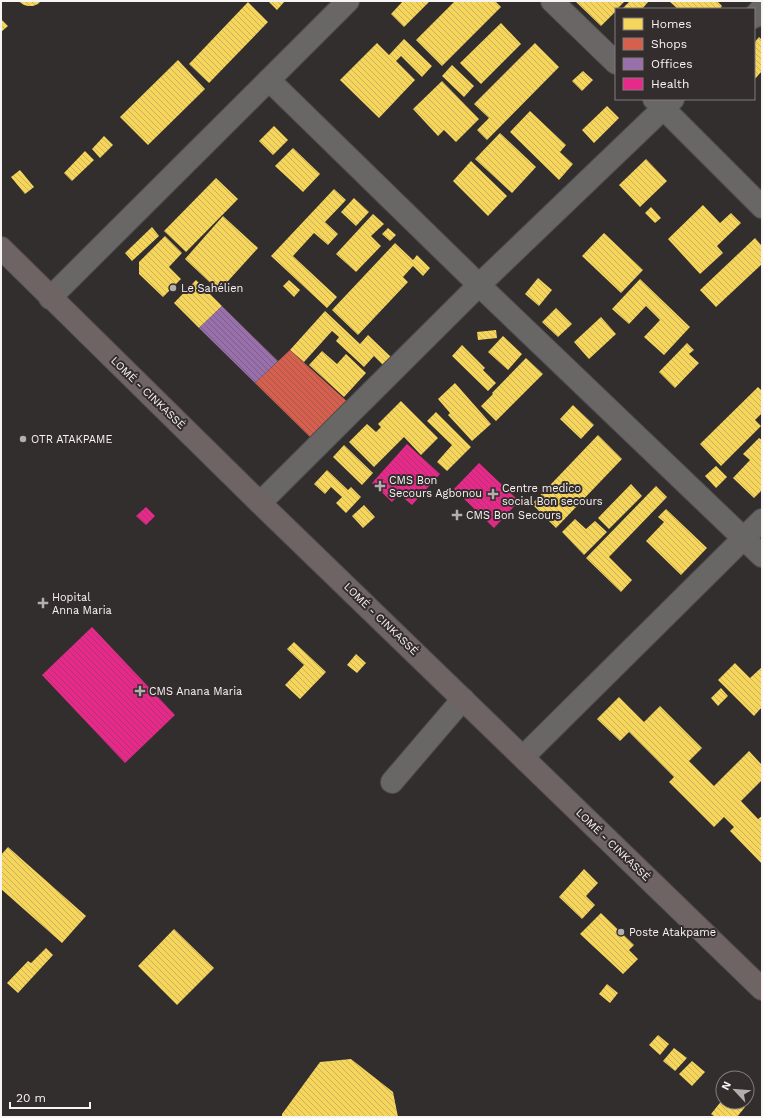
<svg xmlns="http://www.w3.org/2000/svg" width="763" height="1118" font-family="'Work Sans',sans-serif">
<style>
.homes{fill:url(#homes-back-hatch)}
.shops{fill:url(#shops-back-hatch)}
.offices{fill:url(#offices-back-hatch)}
.health{fill:url(#health-back-hatch)}
.lines{fill:none;stroke-linecap:round;stroke-linejoin:round}
.street-casing{stroke:#4f4b4b;stroke-width:24}
.highway-casing{stroke:#4f4b4b;stroke-width:24}
.street{stroke:#696666;stroke-width:22}
.highway{stroke:#6f6464;stroke-width:22}
.poi-dot{fill:#b3afae;stroke:#342d2d;stroke-width:1.5}
.labels{text-anchor:middle;dominant-baseline:central;stroke-width:4;stroke-linejoin:round;paint-order:stroke}
.poi-label{font-size:11px;fill:#f8f4f3;stroke:#342d2d;text-anchor:start}
.street-label{font-size:11px;fill:#f8f4f3;stroke:#342d2d}
</style>
<defs>
<pattern id="homes-back-hatch" width="6" height="6" patternUnits="userSpaceOnUse"><rect width="6" height="6" fill="#f6d55c"/><path d="M-1 5l2 2M0 0l6 6M5-1l2 2" fill="none" stroke="#cbb257"/></pattern>
<pattern id="shops-back-hatch" width="6" height="6" patternUnits="userSpaceOnUse"><rect width="6" height="6" fill="#d6604d"/><path d="M-1 5l2 2M0 0l6 6M5-1l2 2" fill="none" stroke="#a5584c"/></pattern>
<pattern id="offices-back-hatch" width="6" height="6" patternUnits="userSpaceOnUse"><rect width="6" height="6" fill="#9970ab"/><path d="M-1 5l2 2M0 0l6 6M5-1l2 2" fill="none" stroke="#796084"/></pattern>
<pattern id="health-back-hatch" width="6" height="6" patternUnits="userSpaceOnUse"><rect width="6" height="6" fill="#e7298a"/><path d="M-1 5l2 2M0 0l6 6M5-1l2 2" fill="none" stroke="#b03473"/></pattern>
</defs>
<rect width="100%" height="100%" fill="#332e2e"/>
<g class="homes">
<path d="M18,1H41L38,4L33,6H28L24,5Z"/>
<path d="M268,1H285L277,10Z"/>
<path d="M403,1H430L404,27L391,14Z"/>
<path d="M455,1H495L501,7L442,66L416,40Z"/>
<path d="M575,1H625L617,9H616V11L601,26Z"/>
<path d="M630,1H649L642,9H622Z"/>
<path d="M669,1H717L722,6L720,9H678Z"/>
<path d="M248,2L268,22L209,83L189,64Z"/>
<path d="M1,19L8,26L1,32Z"/>
<path d="M501,23L521,44L481,84L460,63Z"/>
<path d="M759,37L762,40V71L754,80V43Z"/>
<path d="M404,39L432,66L422,77L401,56L396,61L415,80L379,118L340,80L377,43L389,55Z"/>
<path d="M535,43L559,67L487,140L477,130L489,118L474,104Z"/>
<path d="M178,60L205,89L148,145L120,117Z"/>
<path d="M452,65L474,86L464,97L442,76Z"/>
<path d="M583,71L593,80L582,91L572,81Z"/>
<path d="M442,81L479,119L456,142L444,130L438,136L413,109Z"/>
<path d="M607,106L619,118L594,143L582,130Z"/>
<path d="M530,111L566,145L560,152L573,164L559,180L510,132Z"/>
<path d="M274,126L288,140L273,155L259,141Z"/>
<path d="M500,133L536,167L512,193L475,159Z"/>
<path d="M104,136L113,145L100,158L92,149Z"/>
<path d="M293,148L320,174L303,192L275,166Z"/>
<path d="M85,151L94,160L72,181L64,173Z"/>
<path d="M646,159L667,181L640,207L619,185Z"/>
<path d="M471,161L507,196L488,216L453,181Z"/>
<path d="M20,170L34,187L25,194L11,177Z"/>
<path d="M216,178L238,199L186,252L164,231Z"/>
<path d="M334,189L346,200L325,222L338,234L328,245L314,233L293,256L337,297L327,308L271,256Z"/>
<path d="M354,198L369,212L356,226L341,212Z"/>
<path d="M703,205L720,223L731,213L741,223L717,246L723,253L700,274L668,239Z"/>
<path d="M651,207L661,218L655,223L645,213Z"/>
<path d="M373,214L384,224L371,236L381,246L356,272L336,254Z"/>
<path d="M223,216L258,248L219,291L185,259Z"/>
<path d="M152,227L159,236L132,261L125,253Z"/>
<path d="M388,228L396,235L390,241L382,234Z"/>
<path d="M604,233L643,270L621,293L582,256Z"/>
<path d="M165,236L182,253L169,267L181,279L163,297L139,274V262Z"/>
<path d="M755,238L762,246V264L716,307L700,290Z"/>
<path d="M395,243L413,260L417,255L430,268L423,276L413,266L403,277L408,282L358,335L332,310Z"/>
<path d="M538,278L552,290L539,306L525,294Z"/>
<path d="M640,279L690,327L664,355L644,337L660,320L646,306L629,324L612,309Z"/>
<path d="M196,280L222,306L199,328L174,303Z"/>
<path d="M289,280L300,290L294,297L283,286Z"/>
<path d="M556,308L572,324L558,337L542,322Z"/>
<path d="M325,311L360,344L368,335L391,357L384,366L374,356L364,367L336,341L339,337L332,331L304,362L290,350Z"/>
<path d="M601,317L616,334L589,359L574,342Z"/>
<path d="M496,330L497,338L478,340L477,332Z"/>
<path d="M503,336L522,354L508,370L488,352Z"/>
<path d="M687,343L694,350L689,354L699,363L675,388L659,372Z"/>
<path d="M462,345L485,368L483,370L496,383L488,391L452,356Z"/>
<path d="M322,351L337,364L346,354L366,373L344,397L309,365Z"/>
<path d="M526,358L543,374L496,421L481,406L493,394L492,393Z"/>
<path d="M455,383L491,424L472,441L448,415L450,413L438,399Z"/>
<path d="M758,387L762,391V413L755,420L761,426L721,466L700,444Z"/>
<path d="M401,401L438,438L421,455L404,437L374,467L349,442L367,424L376,432L381,427L378,424Z"/>
<path d="M573,405L594,425L581,439L560,419Z"/>
<path d="M436,412L471,447L447,471L437,462L452,445L427,421Z"/>
<path d="M598,435L622,459L556,528L532,504Z"/>
<path d="M759,438L762,440V490L754,498L733,478L750,460L743,454Z"/>
<path d="M344,445L373,473L362,485L333,457Z"/>
<path d="M716,466L727,477L716,488L705,476Z"/>
<path d="M327,470L348,490L351,487L361,497L346,513L336,503L342,497L331,487L325,494L314,484Z"/>
<path d="M631,484L642,496L609,529L598,518Z"/>
<path d="M656,486L667,497L609,557L632,580L621,592L586,558Z"/>
<path d="M364,505L375,517L363,528L352,516Z"/>
<path d="M666,509L707,548L681,575L646,541L664,522L658,517Z"/>
<path d="M575,519L586,529L595,521L607,532L584,555L562,532Z"/>
<path d="M294,642L326,672L300,699L285,685L304,665L287,649Z"/>
<path d="M356,654L366,663L357,673L347,665Z"/>
<path d="M735,663L750,678L762,667V707L754,716L718,680Z"/>
<path d="M721,688L728,696L718,706L711,698Z"/>
<path d="M619,697L644,722L660,706L702,748L689,761L714,786L749,751L762,765V780L741,801L758,819L762,816V864L730,831L734,827L724,817L714,827L669,782L674,777L629,732L620,741L597,719Z"/>
<path d="M8,847L86,916L62,943L1,889V855Z"/>
<path d="M584,869L598,883L586,896L595,905L582,919L559,897Z"/>
<path d="M601,913L634,945L629,950L638,959L623,974L580,934Z"/>
<path d="M174,929L214,968L177,1005L138,966Z"/>
<path d="M46,948L53,955L18,993L7,983L28,961L31,963Z"/>
<path d="M607,984L618,993L610,1003L599,994Z"/>
<path d="M658,1035L669,1044L660,1055L649,1045Z"/>
<path d="M674,1048L687,1058L675,1071L663,1061Z"/>
<path d="M351,1059L393,1092L398,1117H282V1114L320,1062Z"/>
<path d="M692,1061L705,1072L692,1086L679,1074Z"/>
<path d="M723,1099V1102H739L745,1107L737,1117H715L711,1114Z"/>
</g>
<path class="shops" d="M290,350L351,405L311,438L255,383Z"/>
<path class="offices" d="M222,306L278,361L255,383L199,328Z"/>
<g class="health">
<path d="M407,444L440,474L412,505L399,494L392,502L372,483Z"/>
<path d="M479,463L519,501L494,528L454,489Z"/>
<path d="M146,507L155,516L146,525L136,516Z"/>
<path d="M92,627L175,715L125,763L42,675Z"/>
</g>
<g class="lines">
<defs>
<g id="street">
<path d="M552,1L616,63"/>
<path d="M754,17L762,8"/>
<path d="M269,80L479,285L762,556"/>
<path d="M654,99L762,207"/>
<path d="M50,298L348,1"/>
<path d="M260,503L479,285L673,99"/>
<path d="M523,757L762,520"/>
<path d="M392,782L463,699"/>
</g>
<path id="highway" d="M1,248L260,503L762,989"/>
</defs>
<use href="#street" class="street-casing"/>
<use href="#highway" class="highway-casing"/>
<use href="#street" class="street"/>
<use href="#highway" class="highway"/>
</g>
<g class="poi-dot">
<circle cx="173" cy="288" r="4"/>
<circle cx="23" cy="439" r="4"/>
<path d="M378 480h4v4h4v4h-4v4h-4v-4h-4v-4h4z"/>
<path d="M491 488h4v4h4v4h-4v4h-4v-4h-4v-4h4z"/>
<path d="M455 509h4v4h4v4h-4v4h-4v-4h-4v-4h4z"/>
<path d="M41 597h4v4h4v4h-4v4h-4v-4h-4v-4h4z"/>
<path d="M138 685h4v4h4v4h-4v4h-4v-4h-4v-4h4z"/>
<circle cx="621" cy="932" r="4"/>
</g>
<g class="labels">
<g class="poi-label">
<text x="181" y="288">Le Sahélien</text>
<text x="31" y="439">OTR ATAKPAME</text>
<text x="389" y="480">CMS Bon<tspan x="389" dy="13">Secours Agbonou</tspan></text>
<text x="502" y="488">Centre medico<tspan x="502" dy="13">social Bon secours</tspan></text>
<text x="466" y="515">CMS Bon Secours</text>
<text x="52" y="597">Hopital<tspan x="52" dy="13">Anna Maria</tspan></text>
<text x="149" y="691">CMS Anana Maria</text>
<text x="629" y="932">Poste Atakpame</text>
</g>
<g class="street-label">
<text transform="translate(148 393) rotate(44)">LOMÉ - CINKASSÉ</text>
<text transform="translate(381 619) rotate(44)">LOMÉ - CINKASSÉ</text>
<text transform="translate(613 845) rotate(44)">LOMÉ - CINKASSÉ</text>
</g>
</g>
<rect width="763" height="1118" fill="none" stroke="#f8f4f3" stroke-width="4"/>
<rect x="615" y="8" width="140" height="92" fill="#342d2d" stroke="#827d7c"/>
<rect x="623" y="18" width="20" height="12" fill="#f6d55c" stroke="#827d7c"/>
<text x="651" y="28" font-size="12" fill="#f8f4f3">Homes</text>
<rect x="623" y="38" width="20" height="12" fill="#d6604d" stroke="#827d7c"/>
<text x="651" y="48" font-size="12" fill="#f8f4f3">Shops</text>
<rect x="623" y="58" width="20" height="12" fill="#9970ab" stroke="#827d7c"/>
<text x="651" y="68" font-size="12" fill="#f8f4f3">Offices</text>
<rect x="623" y="78" width="20" height="12" fill="#e7298a" stroke="#827d7c"/>
<text x="651" y="88" font-size="12" fill="#f8f4f3">Health</text>
<g transform="translate(735 1090) rotate(296)"><circle r="19" fill="#342d2d" stroke="#827d7c"/>
<path d="M0-3L7 15L0 10L-7 15Z" fill="#b3afae"/>
<text y="-6" font-size="11" font-weight="bold" text-anchor="middle" fill="#f8f4f3">N</text>
</g>
<path d="M10 1102v6h80v-6" fill="none" stroke="#f8f4f3" stroke-width="2"/>
<text x="16" y="1102" font-size="12" fill="#f8f4f3" stroke="#342d2d" stroke-width="3" paint-order="stroke">20 m</text>
</svg>
